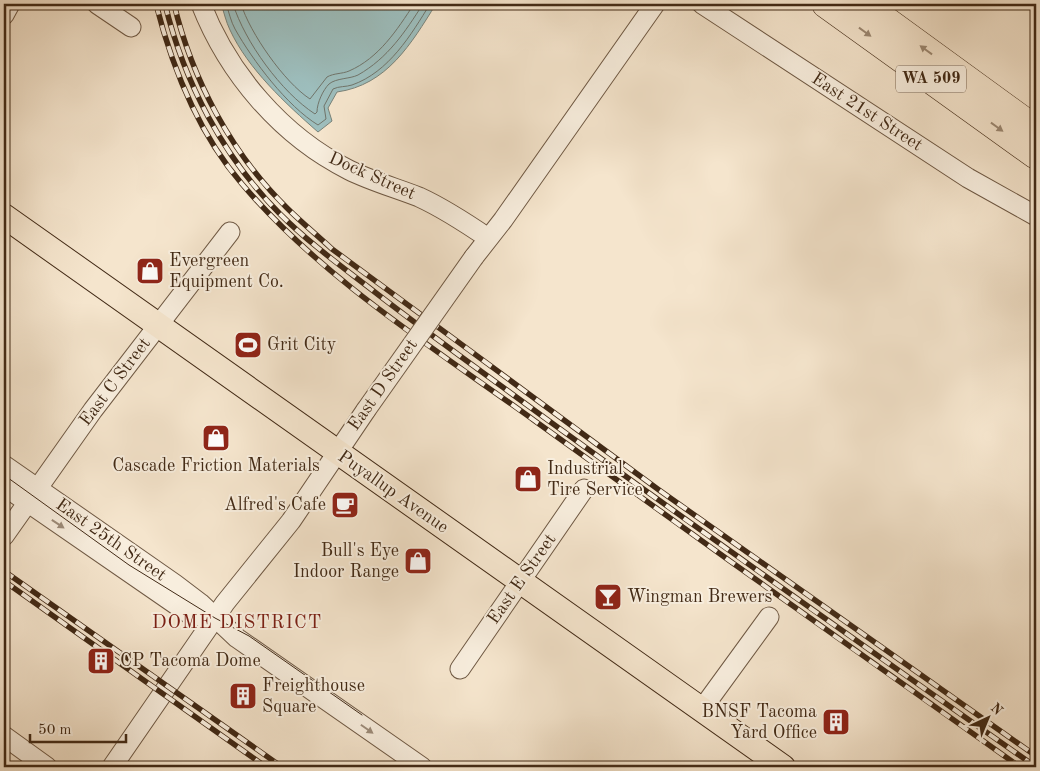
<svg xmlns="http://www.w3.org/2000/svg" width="1040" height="771" font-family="'Old Standard TT',serif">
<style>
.water{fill:#9dbebd;stroke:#79837a}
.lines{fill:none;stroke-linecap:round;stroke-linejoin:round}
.shore{stroke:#70746a;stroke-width:1}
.minor-casing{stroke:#6f5944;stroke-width:21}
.major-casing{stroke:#422a16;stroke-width:26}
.highway-casing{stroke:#422a16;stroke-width:29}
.minor{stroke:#f8eede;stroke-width:19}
.major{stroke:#f5e5cd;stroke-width:24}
.highway{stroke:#f5e5cd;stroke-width:28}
.tram{stroke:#422a16;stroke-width:1}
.rail-casing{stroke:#422a16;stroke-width:5.5}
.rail{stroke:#f8eede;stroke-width:4;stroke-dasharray:11;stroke-linecap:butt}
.minor-bridge-casing{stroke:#6f5944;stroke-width:21;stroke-linecap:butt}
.minor-bridge{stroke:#f8eede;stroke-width:19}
.oneway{fill:#9c8872}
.oneway2{fill:#9d8c7a}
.labels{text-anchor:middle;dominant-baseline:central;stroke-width:4;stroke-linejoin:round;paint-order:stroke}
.shield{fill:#f8eede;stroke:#796552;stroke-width:1}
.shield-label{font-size:16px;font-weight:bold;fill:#422a16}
.street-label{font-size:18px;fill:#422a16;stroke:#f8eede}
.poi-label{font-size:18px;fill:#422a16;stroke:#f8eede;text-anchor:start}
.neighbourhood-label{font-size:19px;letter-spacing:1px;fill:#7a1f14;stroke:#f8eede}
</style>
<rect width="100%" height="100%" fill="#f5e5cd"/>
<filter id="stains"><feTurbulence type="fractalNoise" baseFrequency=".004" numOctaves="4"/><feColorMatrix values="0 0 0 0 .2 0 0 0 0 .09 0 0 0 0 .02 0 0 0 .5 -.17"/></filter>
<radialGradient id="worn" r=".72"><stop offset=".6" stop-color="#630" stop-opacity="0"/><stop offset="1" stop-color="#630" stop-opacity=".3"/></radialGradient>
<path class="water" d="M221,4H436C411,44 387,85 337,92L328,108L332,121L318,132C286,104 248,69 230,30C226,22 224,12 221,4Z"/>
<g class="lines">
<g class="shore">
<path d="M226,4C229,12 231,22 235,29C253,61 287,106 318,125L326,119L324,106L333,89C339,86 346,87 352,85C389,72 411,35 430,4"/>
<path d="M233,4C245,42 281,92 315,114L317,112C317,103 323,90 329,84C336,78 350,79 358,75C388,58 405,32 423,4"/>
<path d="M241,4C250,33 284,82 310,99L327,77C334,73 342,74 349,71C379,58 397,30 414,4"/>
</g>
<defs>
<g id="minor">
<path d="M97,4L131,27"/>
<path d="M201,4C228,73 281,136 349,170C371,181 396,188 419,197C443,208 466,223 488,238"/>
<path d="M702,4L968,178L1036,216"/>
<path d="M4,15L10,4"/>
<path d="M474,257L503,220L655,4"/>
<path d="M4,465L175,584L200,603L237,638L422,767"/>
<path d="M4,486L191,615L215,618"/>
<path d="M4,536L93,410L230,232"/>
<path d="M460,669L584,489"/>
<path d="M702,709L769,617"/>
<path d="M4,736L47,767"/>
<path d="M112,767L225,603L291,521L366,410"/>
</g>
<path id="major" d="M4,216L783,767"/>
<g id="highway">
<path d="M826,4L1036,155"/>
<path d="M863,4L1036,130"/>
</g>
</defs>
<use href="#minor" class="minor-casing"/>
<use href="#major" class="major-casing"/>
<use href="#highway" class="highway-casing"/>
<use href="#minor" class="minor"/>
<use href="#major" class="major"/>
<use href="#highway" class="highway"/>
<path class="tram" d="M4,475L129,565L215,618L249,636L362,715"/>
<defs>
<g id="rail">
<path d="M156,4C172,67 199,134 242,184C323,279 434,348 535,421C696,537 858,653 1020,767"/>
<path d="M165,4C184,82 223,157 280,214C307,241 337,263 367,286C422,329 478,369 534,410C700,531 868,649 1036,767"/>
<path d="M174,4C192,79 231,153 287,208C301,222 317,235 332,249L659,490L1036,756"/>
<path d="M4,571L282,767"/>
<path d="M4,581L266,767"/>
</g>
</defs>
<use href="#rail" class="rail-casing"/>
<use href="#rail" class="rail"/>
<defs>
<path id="minor-bridge" d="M366,410L474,257"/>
</defs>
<use href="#minor-bridge" class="minor-bridge-casing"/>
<use href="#minor-bridge" class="minor-bridge"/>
</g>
<defs><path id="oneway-solid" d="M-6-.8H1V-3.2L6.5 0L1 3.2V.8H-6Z" transform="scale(1.25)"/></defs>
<g class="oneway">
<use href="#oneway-solid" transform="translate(865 32) rotate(36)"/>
<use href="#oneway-solid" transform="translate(926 50) rotate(-144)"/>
<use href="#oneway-solid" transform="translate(997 127) rotate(36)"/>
</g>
<g class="oneway2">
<use href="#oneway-solid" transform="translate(58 524) rotate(34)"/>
<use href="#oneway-solid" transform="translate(367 729) rotate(35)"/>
</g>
<defs>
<symbol id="shop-square" viewBox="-11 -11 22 22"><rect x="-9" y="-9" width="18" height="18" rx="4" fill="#8f2418" stroke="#f8eede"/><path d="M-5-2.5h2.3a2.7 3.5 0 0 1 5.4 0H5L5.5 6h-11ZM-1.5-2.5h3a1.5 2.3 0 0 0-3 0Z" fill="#fff"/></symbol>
<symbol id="stadium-square" viewBox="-11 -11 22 22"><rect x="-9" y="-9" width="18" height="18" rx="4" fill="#8f2418" stroke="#f8eede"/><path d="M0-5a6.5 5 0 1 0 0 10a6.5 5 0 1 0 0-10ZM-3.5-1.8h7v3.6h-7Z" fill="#fff"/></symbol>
<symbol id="cafe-square" viewBox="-11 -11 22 22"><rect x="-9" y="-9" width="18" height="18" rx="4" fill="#8f2418" stroke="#f8eede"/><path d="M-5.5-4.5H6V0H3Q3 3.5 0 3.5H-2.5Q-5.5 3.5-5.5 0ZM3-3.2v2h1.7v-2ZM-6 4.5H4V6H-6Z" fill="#fff"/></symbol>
<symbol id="bar-square" viewBox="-11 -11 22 22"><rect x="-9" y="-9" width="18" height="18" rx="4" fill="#8f2418" stroke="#f8eede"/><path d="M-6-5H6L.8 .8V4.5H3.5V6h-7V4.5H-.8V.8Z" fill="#fff"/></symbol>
<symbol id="building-square" viewBox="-11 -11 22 22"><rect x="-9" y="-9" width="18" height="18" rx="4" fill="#8f2418" stroke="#f8eede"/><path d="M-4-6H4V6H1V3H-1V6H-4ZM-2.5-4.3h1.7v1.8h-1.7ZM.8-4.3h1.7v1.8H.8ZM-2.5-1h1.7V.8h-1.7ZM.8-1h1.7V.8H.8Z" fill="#fff"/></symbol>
</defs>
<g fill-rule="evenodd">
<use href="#shop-square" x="134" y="255" width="32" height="32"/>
<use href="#stadium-square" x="232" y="329" width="32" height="32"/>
<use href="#shop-square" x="200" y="422" width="32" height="32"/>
<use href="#shop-square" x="512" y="463" width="32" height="32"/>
<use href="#cafe-square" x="329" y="489" width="32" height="32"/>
<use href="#shop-square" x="402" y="545" width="32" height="32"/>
<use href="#bar-square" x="592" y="581" width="32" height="32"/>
<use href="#building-square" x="85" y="645" width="32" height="32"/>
<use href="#building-square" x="227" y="680" width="32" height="32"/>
<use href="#building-square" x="820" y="706" width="32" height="32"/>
</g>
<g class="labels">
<rect class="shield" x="896" y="65.5" width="70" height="27" rx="4"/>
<g class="shield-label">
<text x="931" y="79">WA 509</text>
</g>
<g class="street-label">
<text transform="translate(867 112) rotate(33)">East 21st Street</text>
<text transform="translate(372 176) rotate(24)">Dock Street</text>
<text transform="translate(115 382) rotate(-53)">East C Street</text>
<text transform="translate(383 385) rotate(-55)">East D Street</text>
<text transform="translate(393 492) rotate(35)">Puyallup Avenue</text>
<text transform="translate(111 540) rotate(35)">East 25th Street</text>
<text transform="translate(522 579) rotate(-55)">East E Street</text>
</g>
<g class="poi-label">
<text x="169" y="261">Evergreen<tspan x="169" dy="21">Equipment Co.</tspan></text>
<text x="267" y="345">Grit City</text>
<text x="216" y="466" text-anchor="middle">Cascade Friction Materials</text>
<text x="547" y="469">Industrial<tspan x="547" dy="21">Tire Service</tspan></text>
<text x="326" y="505" text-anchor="end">Alfred's Cafe</text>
<text x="399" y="551" text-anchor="end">Bull's Eye<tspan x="399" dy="21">Indoor Range</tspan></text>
<text x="627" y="597">Wingman Brewers</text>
<text x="120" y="661">CP Tacoma Dome</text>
<text x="262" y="686">Freighthouse<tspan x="262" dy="21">Square</tspan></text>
<text x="817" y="712" text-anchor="end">BNSF Tacoma<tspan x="817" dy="21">Yard Office</tspan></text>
</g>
<g class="neighbourhood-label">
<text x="237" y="623">DOME DISTRICT</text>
</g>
</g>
<rect width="1040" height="771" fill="none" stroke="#f5e5cd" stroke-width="20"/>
<rect x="5" y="5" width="1030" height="761" fill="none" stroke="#422a16" stroke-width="2.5"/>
<rect x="10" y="10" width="1020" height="751" fill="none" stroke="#422a16"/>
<g transform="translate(988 718) rotate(44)" stroke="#f8eede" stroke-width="4" paint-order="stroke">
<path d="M0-4L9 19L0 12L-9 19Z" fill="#422a16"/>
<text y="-8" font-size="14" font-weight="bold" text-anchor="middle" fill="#422a16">N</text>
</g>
<path d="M30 734v8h96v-8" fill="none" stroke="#422a16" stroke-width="2.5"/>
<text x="38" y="734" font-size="15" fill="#422a16" stroke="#f8eede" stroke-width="4" paint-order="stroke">50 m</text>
<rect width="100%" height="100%" filter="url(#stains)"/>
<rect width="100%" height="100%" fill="url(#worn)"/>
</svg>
